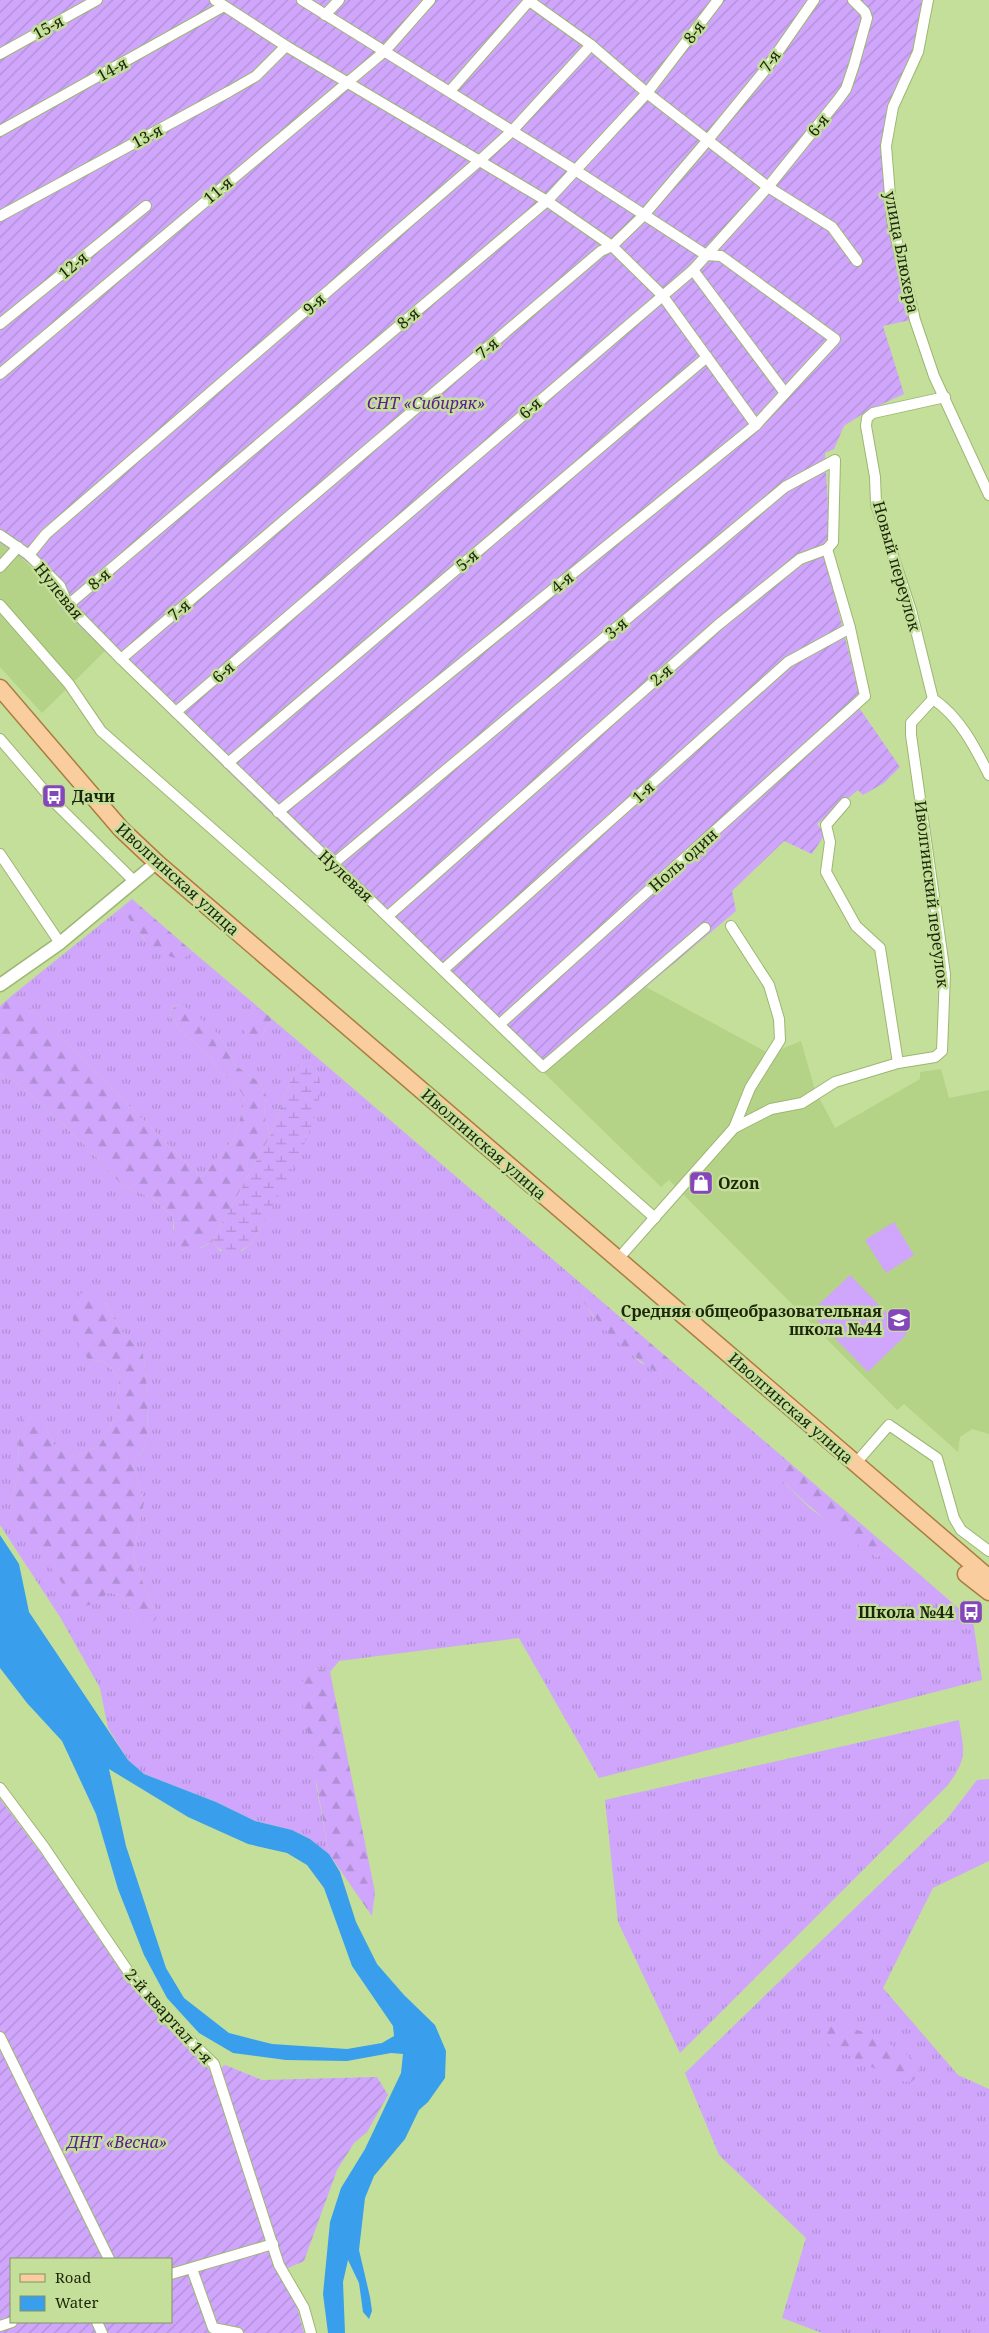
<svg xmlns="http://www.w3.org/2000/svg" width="989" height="2333" font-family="'Noto Serif',serif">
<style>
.built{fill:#b5d386}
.grass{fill:url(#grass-tufts);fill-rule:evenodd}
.forest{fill:url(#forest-firs)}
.wetland{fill:url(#wetland-marsh)}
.garden{fill:url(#garden-furrows);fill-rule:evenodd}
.pitch{fill:#cfa6fb}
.water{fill:#399fed;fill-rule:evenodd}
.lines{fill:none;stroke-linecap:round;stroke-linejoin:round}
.minor-casing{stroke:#9db773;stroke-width:12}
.tertiary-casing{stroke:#9db773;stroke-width:15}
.primary-casing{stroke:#aa7d40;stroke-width:19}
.minor{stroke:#fff;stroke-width:10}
.tertiary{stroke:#fff;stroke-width:12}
.primary{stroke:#facd9e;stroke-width:16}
.labels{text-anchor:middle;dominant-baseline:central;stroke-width:5;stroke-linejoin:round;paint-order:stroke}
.street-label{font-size:16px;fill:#1d260b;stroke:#c3df99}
.park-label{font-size:16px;font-style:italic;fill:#601c91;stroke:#c3df99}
.poi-label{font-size:16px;font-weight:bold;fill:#1d260b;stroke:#c3df99;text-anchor:start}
</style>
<defs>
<pattern id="grass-tufts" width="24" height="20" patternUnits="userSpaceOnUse" patternTransform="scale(1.25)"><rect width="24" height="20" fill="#cfa6fb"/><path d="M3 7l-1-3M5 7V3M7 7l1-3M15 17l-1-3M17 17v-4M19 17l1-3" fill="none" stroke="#b18fd6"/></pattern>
<pattern id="forest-firs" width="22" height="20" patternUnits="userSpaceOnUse" patternTransform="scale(1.25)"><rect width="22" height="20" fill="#cfa6fb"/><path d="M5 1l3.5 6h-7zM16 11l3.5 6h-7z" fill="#b18fd6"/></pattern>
<pattern id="wetland-marsh" width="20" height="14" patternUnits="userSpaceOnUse" patternTransform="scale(1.25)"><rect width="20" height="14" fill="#cfa6fb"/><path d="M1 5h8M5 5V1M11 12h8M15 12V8" fill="none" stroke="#b18fd6"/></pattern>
<pattern id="garden-furrows" width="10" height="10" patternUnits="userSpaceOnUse" patternTransform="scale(1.25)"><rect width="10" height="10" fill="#cfa6fb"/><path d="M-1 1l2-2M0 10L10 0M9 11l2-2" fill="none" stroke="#b18fd6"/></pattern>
</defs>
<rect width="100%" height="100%" fill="#c3df99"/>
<g class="built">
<path d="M0,543L19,555L58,595L62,609L105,651L42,713L0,667Z"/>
<path d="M646,987L770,1054L801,1041L815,1090L835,1128L920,1079V1072L941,1069L949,1098L989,1090V1434L972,1429L960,1437L958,1452L904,1404L897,1410L669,1180L661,1187L544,1073Z"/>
</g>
<g class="grass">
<path d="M121,908L144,939L182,959L192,951L258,1007L246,1018L262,1036L272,1019L585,1287L582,1300L593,1316L641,1363L673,1373L677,1366L791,1464L781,1471V1480L811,1509L876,1557L883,1555L888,1547L973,1621L982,1680L599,1778L519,1638L339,1661L330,1672L315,1668L316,1784L329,1854L310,1839L292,1830L255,1821L216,1802L144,1774L128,1760L108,1728L100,1688L60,1617L0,1525V1073L16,1082L85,1145L121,1184L154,1199L173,1217V1229L201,1248L212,1242L220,1251H242L252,1243L284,1184L320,1089L318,1071L309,1060L294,1071L270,1136L264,1116L266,1095L258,1081L236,1066L218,1034L182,1005L174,1006L170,1011L171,1018L182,1032L209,1055L218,1071L237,1086L243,1094L244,1104L235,1137L201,1177L15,993ZM103,1301L121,1330L143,1354L148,1395L147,1443L133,1464L144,1503L133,1554L144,1586L155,1610L139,1623L122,1596L109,1592L95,1604L10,1510L19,1469L18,1430L45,1427L56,1448L76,1457L99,1446L117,1414L119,1377L104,1362L88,1359Z"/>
<path d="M959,1720C964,1752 968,1757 948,1785L680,2053L618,1922L605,1800Z"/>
<path d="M989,1779V1861L933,1888L883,1988L958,2075L989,2089V2333H822L782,2318L806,2238L719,2155L685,2073L947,1819L977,1780Z"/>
</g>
<g class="forest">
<path d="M132,899L192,951L182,960C150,953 139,932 121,908Z"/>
<path d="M15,993L201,1177L235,1137L244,1104L243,1095L237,1086L218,1071L209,1055L182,1032L171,1018L170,1011L175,1006L182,1005L200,1018L218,1034L236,1066L258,1081L266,1095L264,1116L270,1136L212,1242L189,1253C176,1243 174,1233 173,1217L154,1199L121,1184L85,1145L16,1082L0,1073V1006Z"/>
<path d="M258,1007L272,1019L262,1036L255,1042L248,1038L242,1028L246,1018Z"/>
<path d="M585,1287L677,1366L673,1373L664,1376C632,1358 603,1331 582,1300Z"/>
<path d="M88,1290L103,1301L121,1330L143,1354L148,1395L147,1443L133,1464L144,1503L133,1554L144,1586L155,1610L156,1619L149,1626L139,1623L122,1596L109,1592L95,1604L79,1607L10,1510L19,1469L18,1430L24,1418L35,1414L45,1427L56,1448L76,1457L99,1446L117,1414L119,1377L104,1362L88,1359L79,1347L72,1315L78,1295Z"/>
<path d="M791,1464L888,1547L883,1555L876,1557C841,1535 811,1508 781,1480V1471Z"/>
<path d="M315,1668L330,1672L375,1892L372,1916L329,1854L300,1689L305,1674Z"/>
<path d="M838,2023L882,2039L919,2063L918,2076L911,2082L899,2081L829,2045L824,2038L828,2027Z"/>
</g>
<path class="wetland" d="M302,1059L309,1060C312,1063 317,1067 318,1072C332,1113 272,1205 252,1243C236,1256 225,1257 212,1242L270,1136L294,1071Z"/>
<g class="garden">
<path d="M0,0H930L922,42L892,108L886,170L915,319L883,326L904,394L867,411L844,426L834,449L825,453L830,542L822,546L859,693L853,699L900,767L884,783L863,795L858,790L817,824L825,834L812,854L784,841L732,891L736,911L544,1073L286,828L62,609C55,581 24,558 0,543Z"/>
<path d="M0,1799L52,1868L118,1967L164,2024L213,2073L225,2065L262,2080L377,2077L388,2095L367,2132L354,2143L337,2170L304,2261L279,2272L297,2307L304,2333H0ZM11,2259H171V2322H11Z"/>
</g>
<g class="pitch">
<path d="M894,1222L914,1255L886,1273L865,1240Z"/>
<path d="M850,1275L907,1334L868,1372L810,1313Z"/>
</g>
<path class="water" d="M0,1535L19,1564L29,1612L128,1760L144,1774L216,1802L255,1821L292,1830L310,1839L329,1854L340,1872L356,1922L377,1964L404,1995L435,2025L446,2051L445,2078L428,2102L419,2110L405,2139L374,2176L365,2198L359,2250L370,2297L372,2311L369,2319L363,2312L359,2283L348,2260L343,2282L345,2333H328L323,2294L330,2222L341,2188L365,2149L401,2073L403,2054L391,2053L347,2061L286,2060L233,2053L199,2033L167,1998L144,1955L118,1889L96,1814L62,1741L27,1703L0,1668ZM109,1769L188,1817L248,1844L287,1853L307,1865L324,1888L352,1966L393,2026L394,2036L382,2043L347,2049L272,2044L229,2033L184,1998L166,1968L126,1846Z"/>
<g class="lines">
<defs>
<g id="minor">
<path d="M215,0L286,46L547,201L612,246L662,295L756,425"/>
<path d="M528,0L591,45L647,93L768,187L832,227L857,261"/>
<path d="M928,0L918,52L893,107L886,146L892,220L915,320L934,376L989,495"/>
<path d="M325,15L339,0"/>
<path d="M0,54L97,0"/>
<path d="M450,91L529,1"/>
<path d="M0,131L224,6"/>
<path d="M0,216L230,91L256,76L286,46"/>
<path d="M693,270L785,393"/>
<path d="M0,324L146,206"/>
<path d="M0,374L385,51L430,0"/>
<path d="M945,397L873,413L867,418L866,426L875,477L876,504L911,610L933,699C959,716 975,747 989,775"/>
<path d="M0,535L29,555L60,586L68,605L121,659L543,1067L705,928"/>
<path d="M29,555L46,534L478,162L511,132L591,45"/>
<path d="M0,567L18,547"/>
<path d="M0,605L69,684L101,731L655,1218"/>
<path d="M68,605L547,201L647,93L718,0"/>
<path d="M121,659L601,251L612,246L643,216L707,141L766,69L814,0"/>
<path d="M176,712L693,270L768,187L838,100L846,89L854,65L867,18L865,12L853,0"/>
<path d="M0,739L54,802L134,881"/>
<path d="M228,763L707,357"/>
<path d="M845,803L826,825L830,842L826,872L856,926L880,948L898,1063"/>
<path d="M278,812L756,425L835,339L721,256L706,255L575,170L302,0"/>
<path d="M0,854L60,943"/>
<path d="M333,864L785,487L835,460L833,542L827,549"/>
<path d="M388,916L718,625L800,559L827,549L850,628L865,696L500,1024"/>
<path d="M731,926L769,985L779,1019L780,1040L750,1088L734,1128"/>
<path d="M444,969L788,662L850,628"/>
<path d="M618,1259L734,1128L771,1109L802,1103L835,1082L898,1063L935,1057L942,1051L945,974L911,735V723L933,699"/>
<path d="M855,1464L889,1425L937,1458L954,1518L961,1530L989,1551"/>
<path d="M0,1788L44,1847L134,1980L170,2021L214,2064L279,2265L304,2308L311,2333"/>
<path d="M0,2037L109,2259"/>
<path d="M192,2269L213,2328L238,2333"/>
<path d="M171,2274L273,2244"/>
<path d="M97,2322L102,2333"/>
<path d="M0,2326L12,2322"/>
</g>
<path id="tertiary" d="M0,985L60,943L150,868"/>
<g id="primary">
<path d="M0,688L121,829L157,863L989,1578"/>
<path d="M966,1574L989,1592"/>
</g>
</defs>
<use href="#minor" class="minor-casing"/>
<use href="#tertiary" class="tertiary-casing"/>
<use href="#primary" class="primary-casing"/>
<use href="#minor" class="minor"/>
<use href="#tertiary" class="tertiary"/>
<use href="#primary" class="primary"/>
</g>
<defs>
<symbol id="bus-square" viewBox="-11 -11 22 22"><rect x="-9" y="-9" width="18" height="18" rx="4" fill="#8546bb" stroke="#c3df99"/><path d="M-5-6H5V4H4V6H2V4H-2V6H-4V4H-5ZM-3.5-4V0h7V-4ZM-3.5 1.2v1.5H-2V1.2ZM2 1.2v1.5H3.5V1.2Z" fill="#fff"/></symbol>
<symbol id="shop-square" viewBox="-11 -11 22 22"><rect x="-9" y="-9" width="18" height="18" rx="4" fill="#8546bb" stroke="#c3df99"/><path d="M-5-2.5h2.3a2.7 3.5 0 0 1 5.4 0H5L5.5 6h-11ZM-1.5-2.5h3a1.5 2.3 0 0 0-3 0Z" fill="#fff"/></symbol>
<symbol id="school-square" viewBox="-11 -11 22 22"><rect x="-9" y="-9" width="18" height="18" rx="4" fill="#8546bb" stroke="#c3df99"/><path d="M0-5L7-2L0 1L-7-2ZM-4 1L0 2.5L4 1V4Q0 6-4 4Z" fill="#fff"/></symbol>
</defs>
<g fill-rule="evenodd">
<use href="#bus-square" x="40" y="782" width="28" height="28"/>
<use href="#shop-square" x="687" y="1169" width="28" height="28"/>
<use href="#school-square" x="885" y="1306" width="28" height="28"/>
<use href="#bus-square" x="957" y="1598" width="28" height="28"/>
</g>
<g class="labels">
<g class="street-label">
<text transform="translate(48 27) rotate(-29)">15-я</text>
<text transform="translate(694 32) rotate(-53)">8-я</text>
<text transform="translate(770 61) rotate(-55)">7-я</text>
<text transform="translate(112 69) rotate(-29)">14-я</text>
<text transform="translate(818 125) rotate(-51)">6-я</text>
<text transform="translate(147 136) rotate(-28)">13-я</text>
<text transform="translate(218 190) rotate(-40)">11-я</text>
<text transform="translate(902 252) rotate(79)">улица Блюхера</text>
<text transform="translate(73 265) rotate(-39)">12-я</text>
<text transform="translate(314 304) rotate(-41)">9-я</text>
<text transform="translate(408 318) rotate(-40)">8-я</text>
<text transform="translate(487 348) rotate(-40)">7-я</text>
<text transform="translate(530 408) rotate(-41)">6-я</text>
<text transform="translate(467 560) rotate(-40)">5-я</text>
<text transform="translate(897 566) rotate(74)">Новый переулок</text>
<text transform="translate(99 579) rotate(-40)">8-я</text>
<text transform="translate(562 582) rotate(-39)">4-я</text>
<text transform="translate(59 591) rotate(51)">Нулевая</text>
<text transform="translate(179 610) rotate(-40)">7-я</text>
<text transform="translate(616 628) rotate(-40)">3-я</text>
<text transform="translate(223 672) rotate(-41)">6-я</text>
<text transform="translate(661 675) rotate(-41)">2-я</text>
<text transform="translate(643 792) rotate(-42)">1-я</text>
<text transform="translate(683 860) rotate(-42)">Ноль один</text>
<text transform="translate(346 876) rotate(43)">Нулевая</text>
<text transform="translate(178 879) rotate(42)">Иволгинская улица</text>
<text transform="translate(932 894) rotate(83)">Иволгинский переулок</text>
<text transform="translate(484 1144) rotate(41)">Иволгинская улица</text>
<text transform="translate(791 1408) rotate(41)">Иволгинская улица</text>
<text transform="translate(169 2016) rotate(48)">2-й квартал 1-я</text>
</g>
<g class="park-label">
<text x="426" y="403">СНТ «Сибиряк»</text>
<text x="117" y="2142">ДНТ «Весна»</text>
</g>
<g class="poi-label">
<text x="72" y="796">Дачи</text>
<text x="718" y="1183">Ozon</text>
<text x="882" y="1311" text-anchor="end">Средняя общеобразовательная<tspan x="882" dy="18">школа №44</tspan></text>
<text x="954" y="1612" text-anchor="end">Школа №44</text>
</g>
</g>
<rect x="10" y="2258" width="162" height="65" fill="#c3df99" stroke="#819560"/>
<rect x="20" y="2274" width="25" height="8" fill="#facd9e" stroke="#819560"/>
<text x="55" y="2283" font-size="15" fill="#1d260b">Road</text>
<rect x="20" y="2296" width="25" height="15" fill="#399fed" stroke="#819560"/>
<text x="55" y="2308" font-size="15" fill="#1d260b">Water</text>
</svg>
